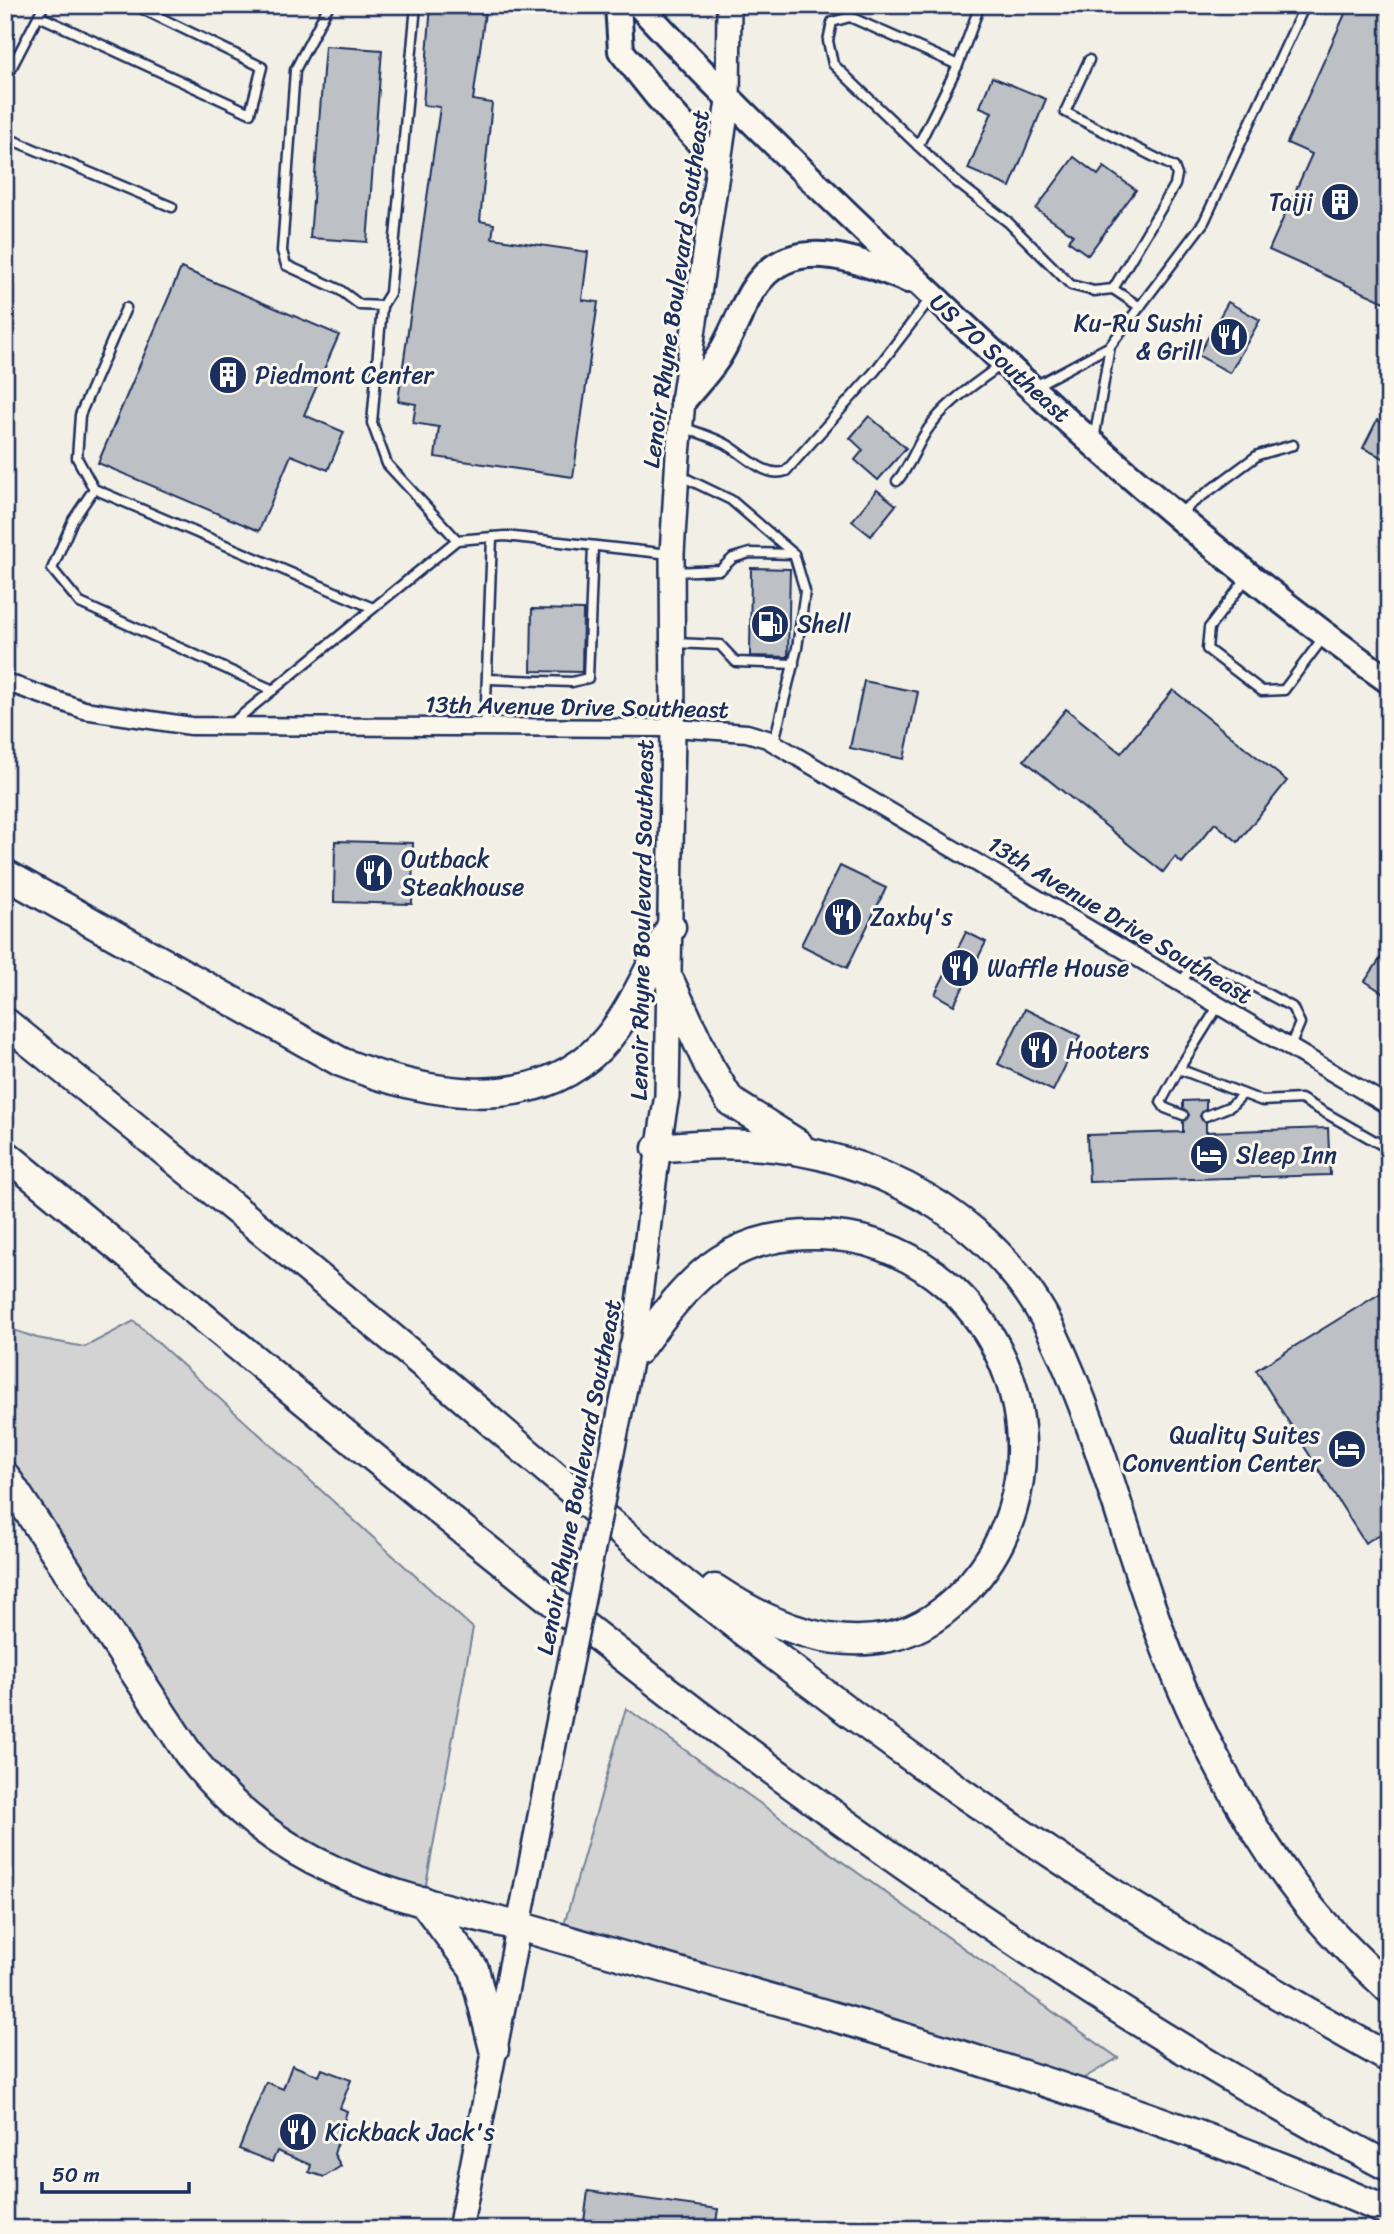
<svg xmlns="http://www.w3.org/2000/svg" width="1394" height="2234" font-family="Sriracha,sans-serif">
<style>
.green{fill:#d2d3d2;stroke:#768198;stroke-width:2}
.building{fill:#bdc0c4;stroke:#1b2f5e;stroke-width:2}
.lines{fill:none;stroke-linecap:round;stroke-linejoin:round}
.service-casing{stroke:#1b2f5e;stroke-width:13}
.minor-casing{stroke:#1b2f5e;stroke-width:21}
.secondary-casing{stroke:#1b2f5e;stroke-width:28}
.primary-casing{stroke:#1b2f5e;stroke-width:30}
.motorway-casing{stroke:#1b2f5e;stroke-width:33}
.service{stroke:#fbf7ec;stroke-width:8}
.minor{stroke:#fbf7ec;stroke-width:16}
.secondary{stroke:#fbf7ec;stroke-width:23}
.primary{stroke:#fbf7ec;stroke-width:24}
.motorway{stroke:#fbf7ec;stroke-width:28}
.secondary-bridge-casing{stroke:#1b2f5e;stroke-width:28;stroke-linecap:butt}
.secondary-bridge{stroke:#fbf7ec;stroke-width:23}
.labels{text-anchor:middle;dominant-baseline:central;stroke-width:6;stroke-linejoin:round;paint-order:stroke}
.poi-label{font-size:24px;fill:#1b2f5e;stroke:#fbf7ec;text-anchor:start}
.street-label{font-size:24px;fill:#1b2f5e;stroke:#fbf7ec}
</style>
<rect width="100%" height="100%" fill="#f2efe6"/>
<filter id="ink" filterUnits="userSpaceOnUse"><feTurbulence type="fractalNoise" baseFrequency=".0143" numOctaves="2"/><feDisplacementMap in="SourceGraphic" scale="14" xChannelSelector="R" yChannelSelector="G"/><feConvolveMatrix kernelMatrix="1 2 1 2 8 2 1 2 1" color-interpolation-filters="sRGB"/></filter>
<g filter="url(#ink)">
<g class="green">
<path d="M134,1321L473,1628L423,1901L285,1846L188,1753L5,1459V1327L37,1338L85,1347Z"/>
<path d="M626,1708L1118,2058L1067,2088L564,1925Z"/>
</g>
<g class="building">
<path d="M431,5H486L473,100L492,103L480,221L494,224L492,238L588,252L582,300L598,302L573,477L435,457L439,427L413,423L416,404L398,401L440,107L423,105Z"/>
<path d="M1349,5H1389V304L1269,250L1312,154L1287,143Z"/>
<path d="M325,46L382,50L367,242L310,238Z"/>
<path d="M992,77L1046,99L1010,187L968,169L992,112L980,107Z"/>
<path d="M1074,157L1098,175L1104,167L1136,190L1088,255L1068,241L1073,235L1036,209Z"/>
<path d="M181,268L339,335L304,415L344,432L328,470L291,455L259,531L98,463Z"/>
<path d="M1228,302L1260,320L1230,373L1198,355Z"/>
<path d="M869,416L906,448L878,480L855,460L863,450L850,438Z"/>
<path d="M1377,420L1389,426V461L1363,448Z"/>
<path d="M877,490L896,505L871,536L852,521Z"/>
<path d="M751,568L790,569L788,657L750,656Z"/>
<path d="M532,609L583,610L582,672L531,671Z"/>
<path d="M864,681L918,692L904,759L850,748Z"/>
<path d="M1173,690L1287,781L1238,842L1215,823L1182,863L1175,857L1163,872L1024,760L1066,709L1121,753Z"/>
<path d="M335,841L413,843L412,904L334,902Z"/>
<path d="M840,866L886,888L847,968L801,945Z"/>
<path d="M966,932L986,942L954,1005L935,994Z"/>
<path d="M1389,946V997L1365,981Z"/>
<path d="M1025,1009L1080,1036L1053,1091L998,1064Z"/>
<path d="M1206,1100V1109L1200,1116L1206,1122V1132L1328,1128L1330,1175L1089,1182L1087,1135L1183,1132V1121L1189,1115L1183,1108V1101Z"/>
<path d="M1389,1288V1529L1365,1543L1256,1370Z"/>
<path d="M292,2065L319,2076L322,2069L351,2080L340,2108L347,2111L334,2154L341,2166L324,2177L309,2172L311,2165L277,2151L272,2162L239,2149L266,2082L283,2089Z"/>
<path d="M588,2191L718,2209L715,2229H583Z"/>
</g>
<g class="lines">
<defs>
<g id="service">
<path d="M329,5L295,70L282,251L286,265L340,290L360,305L382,306"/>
<path d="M416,5L390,293L382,306L372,423L387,464L457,540"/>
<path d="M39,16L250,113L262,67L134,5"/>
<path d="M1089,60L1065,112L1174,167L1177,175L1175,185L1113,289L1140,307"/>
<path d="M958,65L850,17L832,22L828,41L833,64L910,138L954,180L1008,222L1071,285L1094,291L1113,289"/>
<path d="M5,80L44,5"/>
<path d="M5,137L172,207"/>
<path d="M918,146L958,65L980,5"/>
<path d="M126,308L80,415L77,458L94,489L373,608"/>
<path d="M1035,386L1110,346L1204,222L1305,5"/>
<path d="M682,427C697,432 712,437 726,444C743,453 765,479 786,471L875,371L930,299"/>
<path d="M1094,440L1110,346"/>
<path d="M679,475L731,500L794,554L805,591L797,648L774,742"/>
<path d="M897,481C911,465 916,446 928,429C946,402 976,384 1002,364"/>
<path d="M94,489L73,520L52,569L80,603L273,690"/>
<path d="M1179,513L1258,455L1293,445"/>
<path d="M673,572L720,570L733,558L750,553L794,554"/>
<path d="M1246,579L1209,628L1207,649L1262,691L1284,690L1323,638"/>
<path d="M675,643L720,645L736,662L794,664"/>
<path d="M488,679L572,682L588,678L593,546"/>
<path d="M231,724L457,540L505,536L670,554"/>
<path d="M485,728L492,537"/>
<path d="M1181,982L1193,966L1206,961L1292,1007L1300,1023L1290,1047"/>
<path d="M1219,1005L1179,1069L1262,1101L1301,1099L1389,1149"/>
<path d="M1179,1069L1161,1102L1165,1108L1183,1115"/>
<path d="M1206,1116L1231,1106L1243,1094"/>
</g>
<path id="minor" d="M5,682L84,710L191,726L673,728L747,733L767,739L1389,1106"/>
<g id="secondary">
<path d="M621,1407C644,1304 648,1199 667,1096L673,728L672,554L678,455L683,401L728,101L729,5"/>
<path d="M460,2229L554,1744"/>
</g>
<g id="primary">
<path d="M618,5L621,51L657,96L718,163"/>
<path d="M639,5C716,88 797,166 879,244C1039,399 1207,552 1389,681"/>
<path d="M683,401C694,387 707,374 717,359C731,338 739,313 752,291C789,231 856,259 908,280"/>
</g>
<g id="motorway">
<path d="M5,874L341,1062C422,1094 532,1117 601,1046C630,1016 651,964 671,927"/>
<path d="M670,982L709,1066L730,1101L798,1144"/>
<path d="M5,1022C143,1133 280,1245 416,1358C525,1450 632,1544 743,1631C945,1790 1164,1933 1389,2058"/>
<path d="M657,1148C688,1145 718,1143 748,1145C872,1151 995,1217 1051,1330C1105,1442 1131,1565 1178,1679C1211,1757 1253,1834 1305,1901C1330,1933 1360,1961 1389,1989"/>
<path d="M5,1154C447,1516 881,1896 1389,2167"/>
<path d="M634,1348L638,1350C694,1272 733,1228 836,1236C876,1239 916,1258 946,1284C1033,1358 1048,1496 972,1583C950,1609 923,1630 889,1637C827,1650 766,1623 715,1589"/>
<path d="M5,1476L188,1753C276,1869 382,1894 518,1926C812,2011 1108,2088 1389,2212"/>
<path d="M423,1901L474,1969L494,2049"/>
</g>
</defs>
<use href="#service" class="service-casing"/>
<use href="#minor" class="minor-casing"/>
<use href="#secondary" class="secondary-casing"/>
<use href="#primary" class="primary-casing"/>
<use href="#motorway" class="motorway-casing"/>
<use href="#service" class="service"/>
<use href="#minor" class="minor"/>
<use href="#secondary" class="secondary"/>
<use href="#primary" class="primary"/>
<use href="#motorway" class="motorway"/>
<defs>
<path id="secondary-bridge" d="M554,1744L621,1407"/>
</defs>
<use href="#secondary-bridge" class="secondary-bridge-casing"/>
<use href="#secondary-bridge" class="secondary-bridge"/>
</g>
</g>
<defs>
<symbol id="building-disc" viewBox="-11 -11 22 22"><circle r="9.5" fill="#1b2f5e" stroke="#fbf7ec"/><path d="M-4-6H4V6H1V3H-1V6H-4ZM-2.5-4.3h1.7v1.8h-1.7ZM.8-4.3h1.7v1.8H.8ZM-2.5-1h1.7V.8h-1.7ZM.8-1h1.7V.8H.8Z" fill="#fff"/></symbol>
<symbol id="restaurant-disc" viewBox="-11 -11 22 22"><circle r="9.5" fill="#1b2f5e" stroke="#fbf7ec"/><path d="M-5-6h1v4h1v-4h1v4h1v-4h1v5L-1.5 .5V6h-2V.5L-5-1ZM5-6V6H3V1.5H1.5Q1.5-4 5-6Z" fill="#fff"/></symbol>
<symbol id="fuel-disc" viewBox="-11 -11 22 22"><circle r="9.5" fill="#1b2f5e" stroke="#fbf7ec"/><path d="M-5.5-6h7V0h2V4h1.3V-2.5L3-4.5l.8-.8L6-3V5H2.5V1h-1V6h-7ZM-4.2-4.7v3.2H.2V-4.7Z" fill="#fff"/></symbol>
<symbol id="hotel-disc" viewBox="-11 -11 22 22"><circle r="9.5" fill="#1b2f5e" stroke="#fbf7ec"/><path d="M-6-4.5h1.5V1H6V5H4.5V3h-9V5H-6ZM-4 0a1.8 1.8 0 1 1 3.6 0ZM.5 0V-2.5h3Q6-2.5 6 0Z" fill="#fff"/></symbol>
</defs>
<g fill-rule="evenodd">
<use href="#building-disc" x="1318" y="180" width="44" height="44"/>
<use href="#restaurant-disc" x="1207" y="315" width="44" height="44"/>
<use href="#building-disc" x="206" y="353" width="44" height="44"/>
<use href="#fuel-disc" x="748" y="602" width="44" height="44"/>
<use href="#restaurant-disc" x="352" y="851" width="44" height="44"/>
<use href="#restaurant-disc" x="821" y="895" width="44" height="44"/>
<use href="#restaurant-disc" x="938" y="946" width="44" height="44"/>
<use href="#restaurant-disc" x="1017" y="1028" width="44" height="44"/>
<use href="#hotel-disc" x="1187" y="1133" width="44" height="44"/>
<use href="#hotel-disc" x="1325" y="1427" width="44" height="44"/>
<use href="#restaurant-disc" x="276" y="2110" width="44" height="44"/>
</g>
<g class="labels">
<g class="poi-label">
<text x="1313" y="202" text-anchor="end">Taiji</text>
<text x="1202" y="323" text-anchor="end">Ku-Ru Sushi<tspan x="1202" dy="28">&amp; Grill</tspan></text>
<text x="255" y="375">Piedmont Center</text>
<text x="797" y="624">Shell</text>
<text x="401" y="859">Outback<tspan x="401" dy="28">Steakhouse</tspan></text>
<text x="870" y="917">Zaxby's</text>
<text x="987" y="968">Waffle House</text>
<text x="1066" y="1050">Hooters</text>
<text x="1236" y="1155">Sleep Inn</text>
<text x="1320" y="1435" text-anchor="end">Quality Suites<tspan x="1320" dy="28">Convention Center</tspan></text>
<text x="325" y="2132">Kickback Jack's</text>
</g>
<g class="street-label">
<text transform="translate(676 289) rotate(-82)">Lenoir Rhyne Boulevard Southeast</text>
<text transform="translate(1000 358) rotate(42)">US 70 Southeast</text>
<text transform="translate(577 707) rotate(1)">13th Avenue Drive Southeast</text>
<text transform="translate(642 920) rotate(-89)">Lenoir Rhyne Boulevard Southeast</text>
<text transform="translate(1120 920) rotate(31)">13th Avenue Drive Southeast</text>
<text transform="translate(579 1477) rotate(-79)">Lenoir Rhyne Boulevard Southeast</text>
</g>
</g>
<rect width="1394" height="2234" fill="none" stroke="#fbf7ec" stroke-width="28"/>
<rect x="14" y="14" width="1366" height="2206" fill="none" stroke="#1b2f5e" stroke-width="2.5" filter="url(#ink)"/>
<path d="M42 2182v10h147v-10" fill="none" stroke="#1b2f5e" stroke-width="3.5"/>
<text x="52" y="2182" font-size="21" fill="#1b2f5e" stroke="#fbf7ec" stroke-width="5" paint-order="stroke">50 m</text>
</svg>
